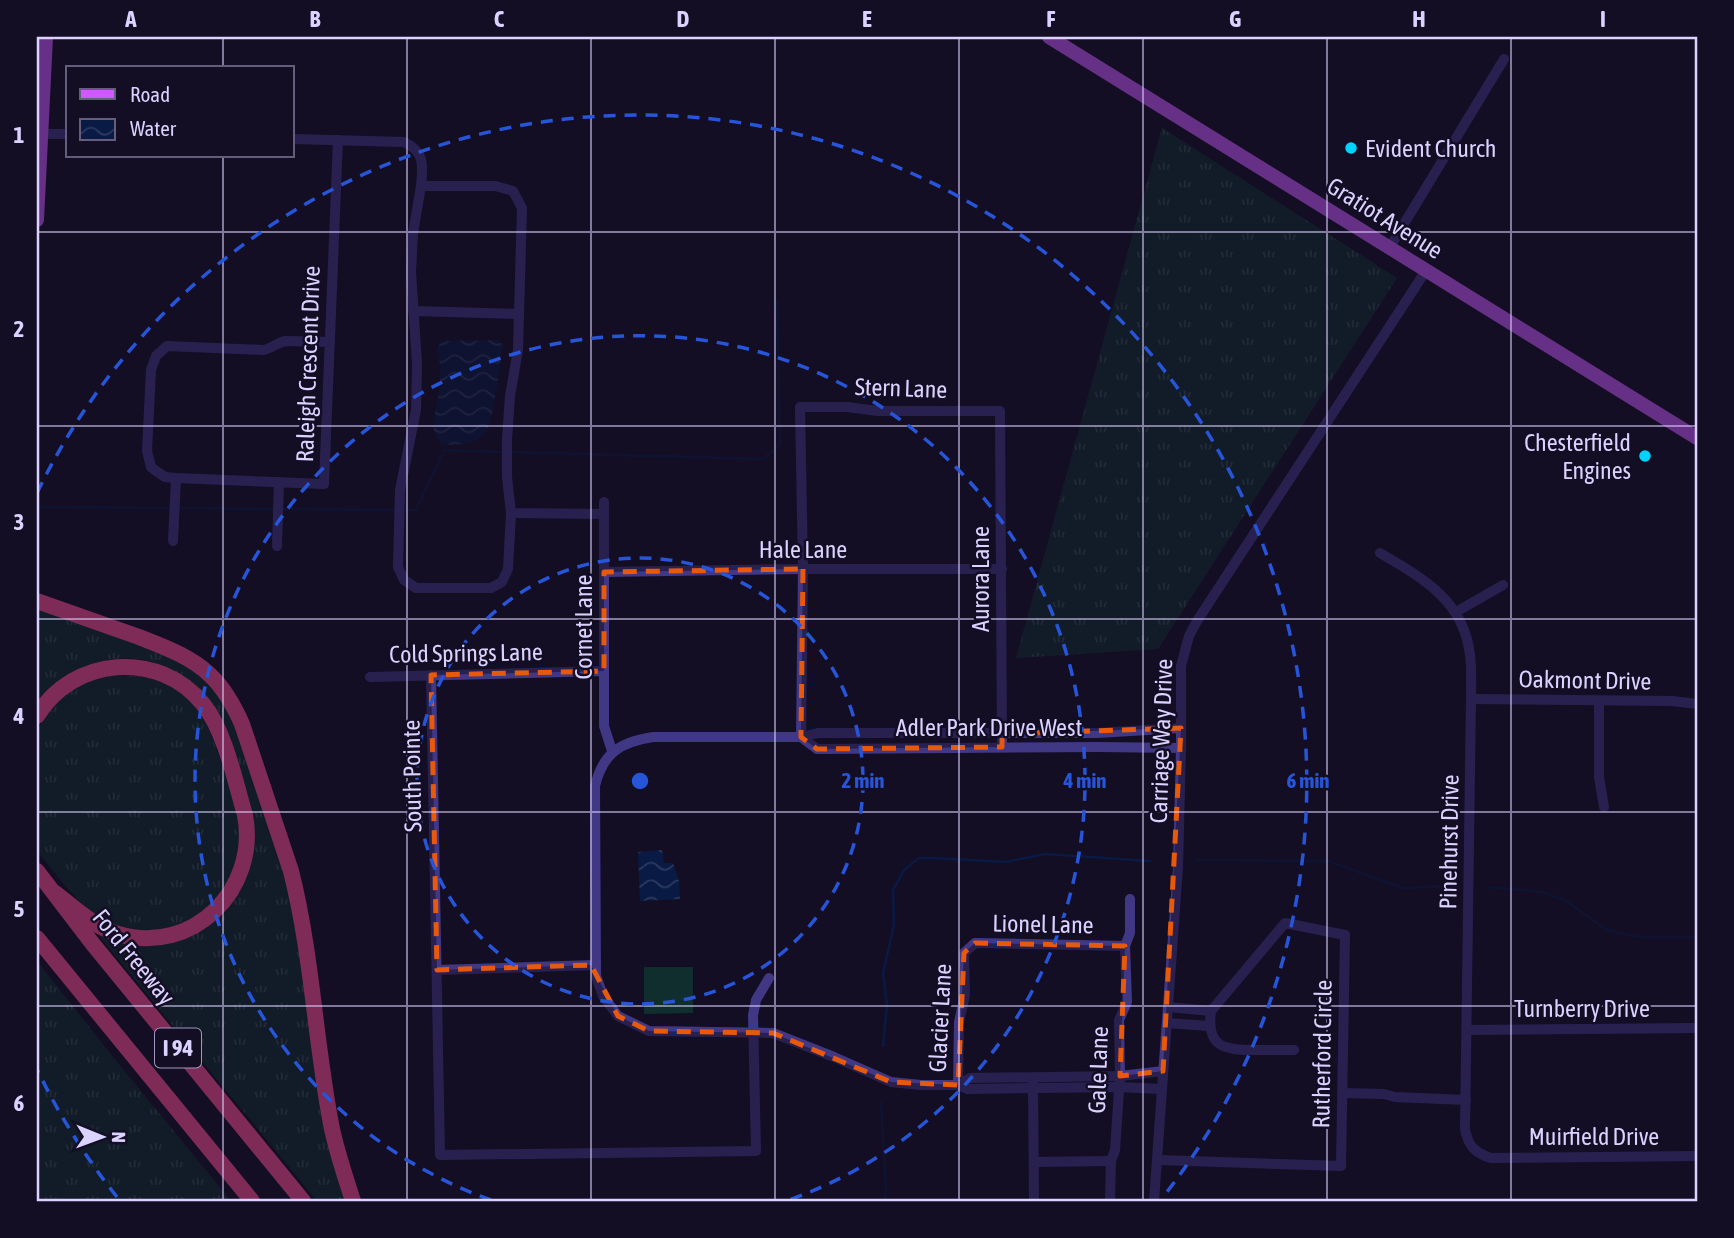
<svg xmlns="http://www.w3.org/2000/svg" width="1734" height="1238" font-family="'Asap Condensed',sans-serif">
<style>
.grass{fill:url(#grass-tufts)}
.pitch{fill:#112e2f}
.water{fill:url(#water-waves)}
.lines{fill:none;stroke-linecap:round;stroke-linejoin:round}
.stream{stroke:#091a44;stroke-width:2.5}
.minor{stroke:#413885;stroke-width:10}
.major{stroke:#cd5aff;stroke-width:14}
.highway{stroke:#ff4e96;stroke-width:16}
.marked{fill:none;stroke:#e8590c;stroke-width:5;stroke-dasharray:14 9;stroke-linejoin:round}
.grid{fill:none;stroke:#dbd3ff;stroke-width:2;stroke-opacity:0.55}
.ring{fill:none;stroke:#2655da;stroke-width:3.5;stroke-dasharray:12 9}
.poi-dot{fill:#00d2fe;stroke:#140e25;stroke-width:2.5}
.labels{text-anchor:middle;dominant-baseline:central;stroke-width:5;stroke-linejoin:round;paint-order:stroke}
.shield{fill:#140e25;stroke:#9f98be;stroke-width:2}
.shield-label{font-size:23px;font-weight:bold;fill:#dbd3ff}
.poi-label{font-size:24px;fill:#dbd3ff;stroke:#140e25;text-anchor:start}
.street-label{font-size:24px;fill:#dbd3ff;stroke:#140e25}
.centre{fill:#2655da;stroke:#140e25;stroke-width:3.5}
.ring-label{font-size:21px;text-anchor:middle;font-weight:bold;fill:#2655da;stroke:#140e25;stroke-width:5;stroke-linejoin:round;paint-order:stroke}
.neatline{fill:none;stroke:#dbd3ff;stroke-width:2.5}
.grid-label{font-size:23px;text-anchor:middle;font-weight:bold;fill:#dbd3ff}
</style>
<defs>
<pattern id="grass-tufts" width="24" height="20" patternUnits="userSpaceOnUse" patternTransform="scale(1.75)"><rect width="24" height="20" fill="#112e2f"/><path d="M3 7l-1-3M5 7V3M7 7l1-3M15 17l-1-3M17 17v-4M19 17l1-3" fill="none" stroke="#334b4e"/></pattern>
<pattern id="water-waves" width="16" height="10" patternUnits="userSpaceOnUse" patternTransform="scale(1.75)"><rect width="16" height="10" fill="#091a44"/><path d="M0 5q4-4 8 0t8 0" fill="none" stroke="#2c3a60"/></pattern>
</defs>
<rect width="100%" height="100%" fill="#140e25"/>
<g class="grass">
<path d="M1162,128L1397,278L1158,649L1016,658Z"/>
<path d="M41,609L176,659L211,684L232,714L285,873L347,1201H317L99,936C107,938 117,942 125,942C139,943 158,937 172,934C182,933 195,933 203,929C216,923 226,911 234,900C266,854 254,817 238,769C234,756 230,741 224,728C219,717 205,706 196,697C189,689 180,676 170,670C126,644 67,664 37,702V610Z"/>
<path d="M114,675C142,676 162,677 184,696C206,714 213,739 222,765C228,785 238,805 240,826C244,871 215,916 171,927C151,932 126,932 108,923C79,907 58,876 37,851V733C45,710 64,691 87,681C95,678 105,677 114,675Z"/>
<path d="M37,961L113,1057L231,1201H37Z"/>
</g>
<path class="pitch" d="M644,967H693V1013L644,1014Z"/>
<g class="water">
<path d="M498,340L503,345C500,362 494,422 485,433C476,445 457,445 443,445C426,429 437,412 439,392C441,378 441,362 437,348L442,341Z"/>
<path d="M662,850L664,863H673L679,881L680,899L640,901L638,852Z"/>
</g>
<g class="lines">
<g class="stream">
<path d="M510,452L763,459L780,445L777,300"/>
<path d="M39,507L172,508"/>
<path d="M178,508L277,509"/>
<path d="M283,509L396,510"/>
<path d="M402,510H416L444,450L503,452"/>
<path d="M1195,860L1328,861L1403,888L1445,886"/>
<path d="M1488,887L1543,892L1566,901L1607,930L1638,937H1697"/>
<path d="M883,1046L887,1005L883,973L894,925L893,890L904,870L919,858H934L1006,862L1045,854L1150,861"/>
<path d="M881,1103L886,1190L884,1201"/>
</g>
<g class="minor">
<path d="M37,134H68"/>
<path d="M292,139L404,142C425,152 423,165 421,186H495L513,191L522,208L518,350L510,396L507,439V477L511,513L604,514"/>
<path d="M421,186L413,233L411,272L417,364L416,410L400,490L398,567L404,580L416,588H491L502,582L508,569L511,513"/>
<path d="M1390,247L1504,59"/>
<path d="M413,311L519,314"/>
<path d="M330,342L286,341C278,342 272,348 264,350L167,346L156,356L151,370L147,451L151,467L156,471L165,477L176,478L324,484L338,140"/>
<path d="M604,502V726L612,751"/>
<path d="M173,541L176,478"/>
<path d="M277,546L279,482"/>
<path d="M1380,553C1423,578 1464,601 1470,655C1472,670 1471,685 1471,699L1465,1129C1468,1146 1475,1153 1491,1158L1697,1156"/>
<path d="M604,572L803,569H1002"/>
<path d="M1456,612L1503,585"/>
<path d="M431,675L440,1155L756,1151L753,1015L756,1000L769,978"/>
<path d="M370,677L604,671"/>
<path d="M1471,699L1672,701L1697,704"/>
<path d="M1599,701V777L1604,807"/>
<path d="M1181,728L1097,733H818L801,737L817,749L1098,747L1181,748"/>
<path d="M1002,747L1000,411H878L847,407H800L803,569L801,737H653C620,742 603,753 595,786L596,976L603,996L618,1016L649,1031L773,1033L834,1057L891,1082L921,1085H958L959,1022L965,995L964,953L975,943L1125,946"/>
<path d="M437,970L595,965"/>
<path d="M1168,1007L1211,1011"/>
<path d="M1167,1023L1209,1026"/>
<path d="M1468,1030L1697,1028"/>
<path d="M1033,1084L1034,1201"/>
<path d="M1161,1089L1119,1087L968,1089L958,1085L970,1078L1120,1076L1163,1071"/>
<path d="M1342,1093L1384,1094L1395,1097L1466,1100"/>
<path d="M1158,1160L1341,1166L1345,935L1285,923L1211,1011C1206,1047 1224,1050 1254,1050C1268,1050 1281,1050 1294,1050"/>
<path d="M1034,1162L1111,1161"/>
<path d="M1110,1201L1111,1161L1115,1150L1120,1076L1119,1020L1127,1002L1125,946L1130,933V899"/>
<path d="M1154,1201L1178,867L1181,748V666L1189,636L1197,621L1427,269"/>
</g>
<g class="major">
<path d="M1049,37L1697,438"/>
<path d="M37,220L46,37"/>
</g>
<g class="highway">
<path d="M37,601C71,613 105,625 139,637C164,647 190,656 210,675C225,689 234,706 242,724L291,871C312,954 315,1040 331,1124C336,1150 345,1176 353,1201"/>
<path d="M37,716C72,657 159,649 203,704C225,731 235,781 245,815C259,889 193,956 118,934C94,927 75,908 55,893"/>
<path d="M37,871L92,943L303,1201"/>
<path d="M37,938L252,1201"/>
</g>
</g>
<path d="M0 0H1734V1238H0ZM803,569L801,737L817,749L1002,747V734L1181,728L1163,1071L1120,1076L1125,946L975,943L964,953L958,1085L891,1082L773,1033L649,1031L618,1016L591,965L437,970L431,675L604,671V572Z" fill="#140e25" fill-opacity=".55" fill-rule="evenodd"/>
<path class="marked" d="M803,569L801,737L817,749L1002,747V734L1181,728L1163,1071L1120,1076L1125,946L975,943L964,953L958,1085L891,1082L773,1033L649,1031L618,1016L591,965L437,970L431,675L604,671V572Z"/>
<path class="grid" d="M223,37V68M407,37V1201M591,37V1201M775,37V1201M959,37V1201M1143,37V1201M1327,37V1201M1511,37V1201M223,156V1201M37,232H1697M37,426H1697M37,619H1697M37,812H1697M37,1006H1697"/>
<g class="ring">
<circle cx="640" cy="781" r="223"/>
<path d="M491 1200A445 445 0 1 1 789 1200"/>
<path d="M117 1197A668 668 0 0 1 37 1069M37 493A668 668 0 1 1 1163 1197"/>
</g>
<g class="poi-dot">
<circle cx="1351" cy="148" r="7"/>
<circle cx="1645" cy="456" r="7"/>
</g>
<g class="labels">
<rect class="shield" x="155" y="1028.5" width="46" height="39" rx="5"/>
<g class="shield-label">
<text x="178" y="1048">I 94</text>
</g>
<g class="poi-label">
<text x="1365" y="148">Evident Church</text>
<text x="1631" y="442" text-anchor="end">Chesterfield<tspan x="1631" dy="28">Engines</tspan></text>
</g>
<g class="street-label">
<text transform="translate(1385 218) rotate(32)">Gratiot Avenue</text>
<text transform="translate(308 364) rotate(-88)">Raleigh Crescent Drive</text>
<text transform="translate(901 388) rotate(2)">Stern Lane</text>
<text x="803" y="549">Hale Lane</text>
<text transform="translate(980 579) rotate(-90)">Aurora Lane</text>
<text transform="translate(583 627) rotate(-90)">Cornet Lane</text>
<text transform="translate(466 653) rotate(-1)">Cold Springs Lane</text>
<text transform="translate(1585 680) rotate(1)">Oakmont Drive</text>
<text x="989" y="727">Adler Park Drive West</text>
<text transform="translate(1161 741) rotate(-88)">Carriage Way Drive</text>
<text transform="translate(412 776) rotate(-91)">South Pointe</text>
<text transform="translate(1449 842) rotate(-89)">Pinehurst Drive</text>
<text transform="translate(1043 924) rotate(1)">Lionel Lane</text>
<text transform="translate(134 957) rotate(51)">Ford Freeway</text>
<text x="1582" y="1008">Turnberry Drive</text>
<text transform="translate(940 1018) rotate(-87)">Glacier Lane</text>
<text transform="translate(1322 1054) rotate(-89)">Rutherford Circle</text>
<text transform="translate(1098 1070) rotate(-88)">Gale Lane</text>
<text x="1594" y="1136">Muirfield Drive</text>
</g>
</g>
<circle cx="640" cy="781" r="10" class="centre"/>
<g class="ring-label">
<text x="863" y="788">2 min</text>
<text x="1085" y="788">4 min</text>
<text x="1308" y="788">6 min</text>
</g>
<rect width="1734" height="1238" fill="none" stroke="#140e25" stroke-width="77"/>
<rect x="66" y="66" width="228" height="91" fill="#140e25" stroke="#645d7c" stroke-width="2"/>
<rect x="80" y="89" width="35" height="10" fill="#cd5aff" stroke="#645d7c" stroke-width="2"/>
<text x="130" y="102" font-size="21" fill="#dbd3ff">Road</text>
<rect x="80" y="119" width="35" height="21" fill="url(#water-waves)" stroke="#645d7c" stroke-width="2"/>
<text x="130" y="136" font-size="21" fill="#dbd3ff">Water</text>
<g transform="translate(102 1137) rotate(91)" stroke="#140e25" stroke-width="5" paint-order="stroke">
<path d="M0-5L12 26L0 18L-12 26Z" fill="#dbd3ff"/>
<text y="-10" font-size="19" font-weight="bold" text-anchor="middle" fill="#dbd3ff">N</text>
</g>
<rect x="38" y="38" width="1658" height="1162" class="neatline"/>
<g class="grid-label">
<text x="131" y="27">A</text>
<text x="315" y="27">B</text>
<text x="499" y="27">C</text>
<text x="683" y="27">D</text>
<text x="867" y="27">E</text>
<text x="1051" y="27">F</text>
<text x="1235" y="27">G</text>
<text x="1419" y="27">H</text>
<text x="1603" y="27">I</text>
<text x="19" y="143">1</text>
<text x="19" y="337">2</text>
<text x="19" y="530">3</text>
<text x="19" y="724">4</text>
<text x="19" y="917">5</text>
<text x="19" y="1111">6</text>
</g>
</svg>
